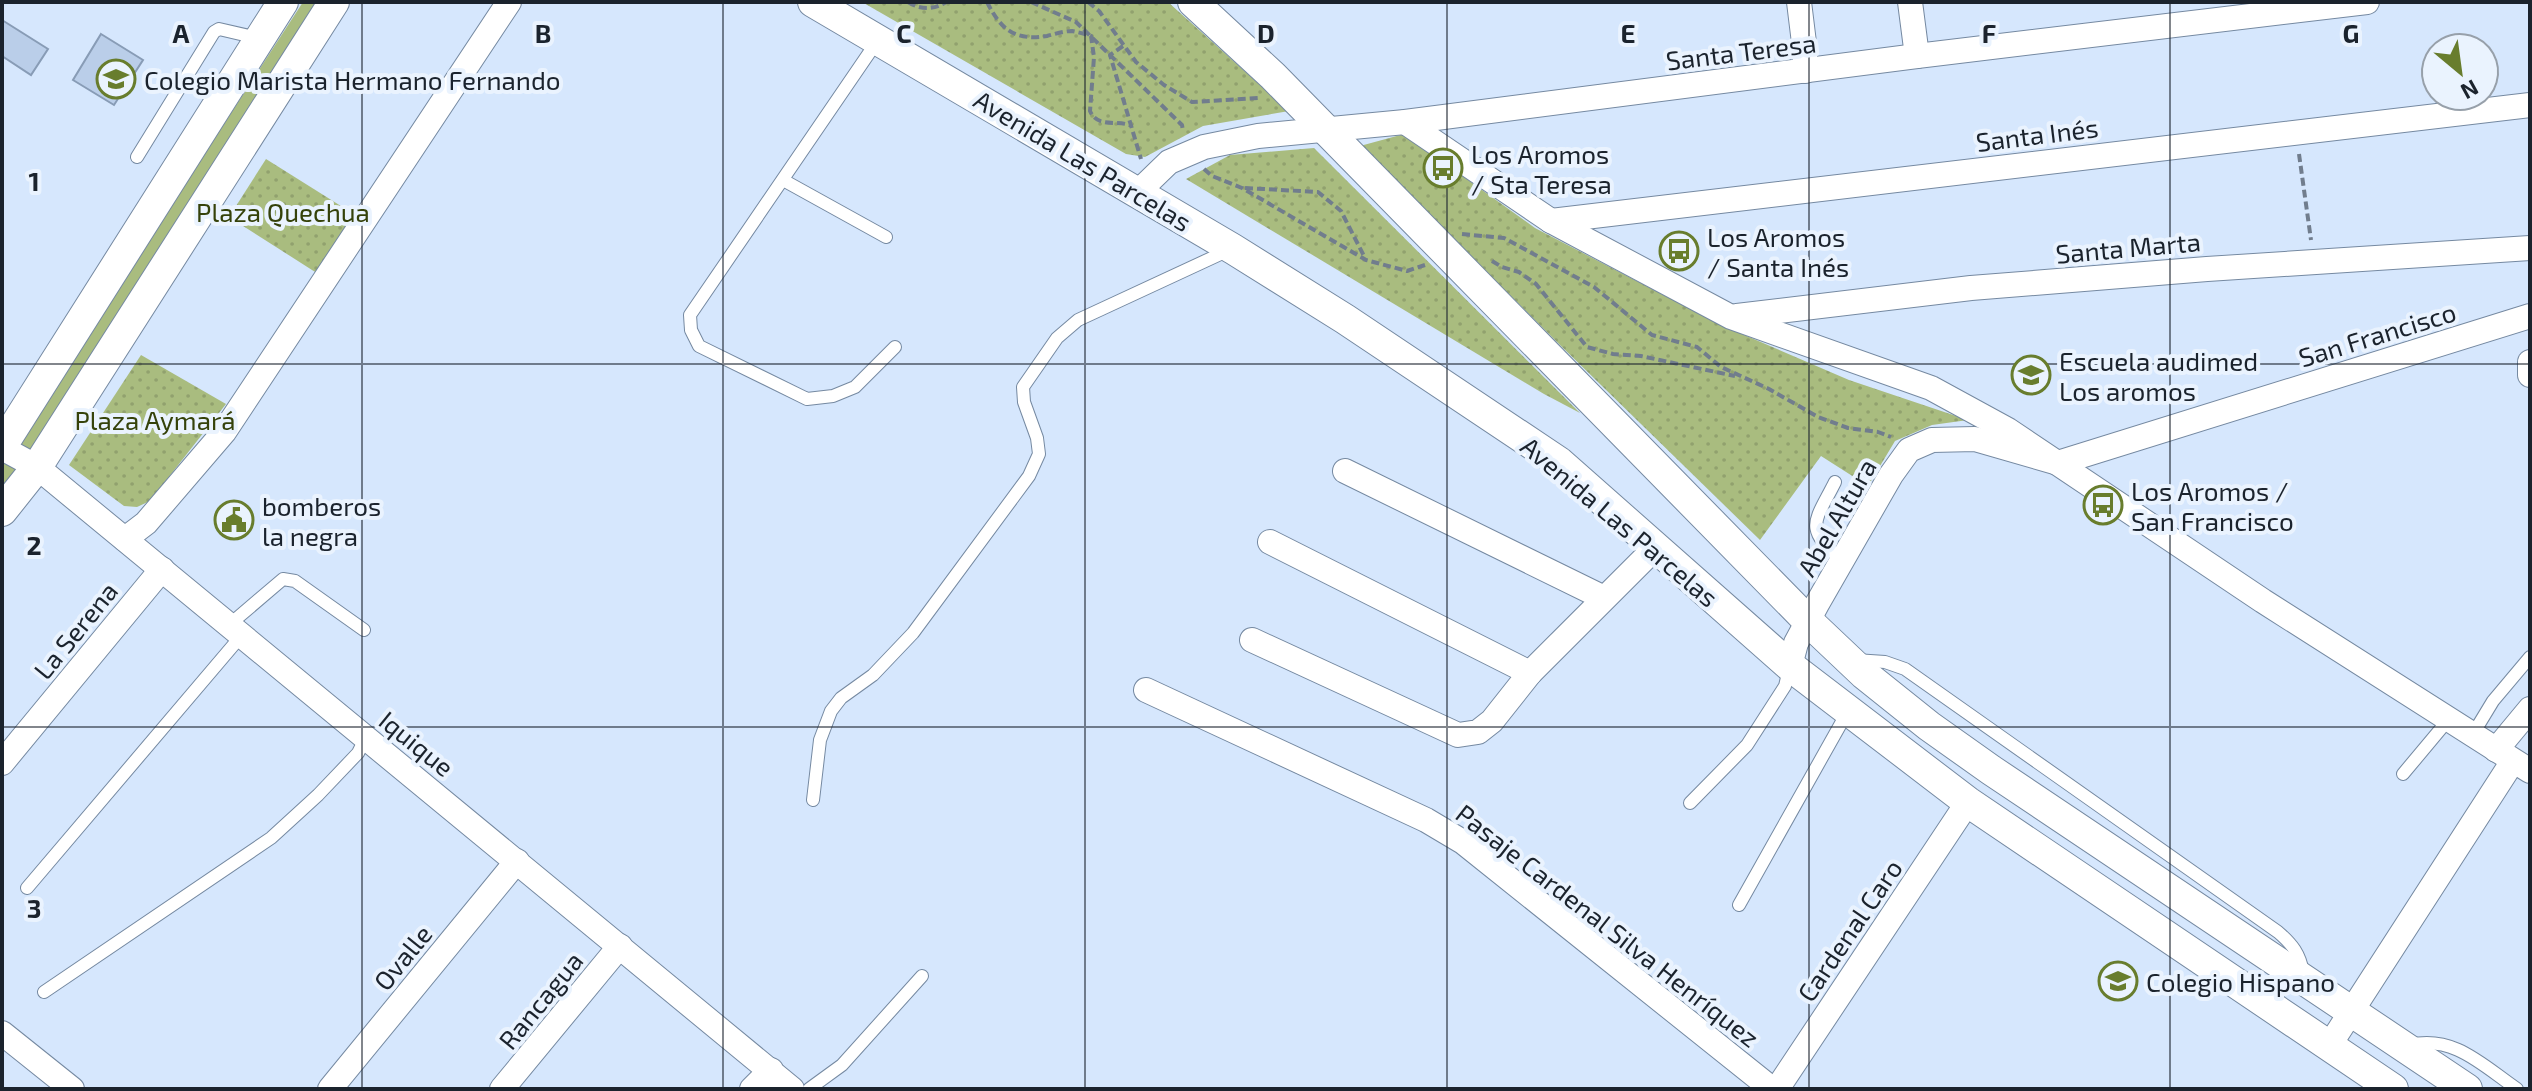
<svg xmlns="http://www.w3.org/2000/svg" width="2532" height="1091" font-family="'Exo 2',sans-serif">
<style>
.grass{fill:#a9bc7f}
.park{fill:url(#park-dots)}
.building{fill:#bacee9;stroke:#889cb6;stroke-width:2}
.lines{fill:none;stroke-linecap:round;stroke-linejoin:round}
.service-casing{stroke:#7589a1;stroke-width:14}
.minor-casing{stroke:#7589a1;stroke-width:26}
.tertiary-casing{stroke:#7589a1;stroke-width:32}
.path{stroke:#717d8d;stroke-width:4;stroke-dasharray:8 4;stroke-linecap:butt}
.service{stroke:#fff;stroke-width:12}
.minor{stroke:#fff;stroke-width:24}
.tertiary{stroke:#fff;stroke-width:30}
.grid{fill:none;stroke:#1b232d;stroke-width:2;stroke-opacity:0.55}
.labels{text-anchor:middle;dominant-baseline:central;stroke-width:8;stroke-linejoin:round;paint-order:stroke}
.street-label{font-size:26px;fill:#1b232d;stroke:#eaf3fe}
.poi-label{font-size:26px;fill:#1b232d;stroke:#eaf3fe;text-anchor:start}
.park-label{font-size:26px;fill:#35420a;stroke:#eaf3fe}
.grid-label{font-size:26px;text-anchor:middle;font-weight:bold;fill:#1b232d;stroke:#eaf3fe;stroke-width:8;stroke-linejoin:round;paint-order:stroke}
</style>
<defs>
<pattern id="park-dots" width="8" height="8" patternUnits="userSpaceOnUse" patternTransform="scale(2)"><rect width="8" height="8" fill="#a9bc7f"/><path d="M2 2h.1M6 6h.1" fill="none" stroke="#91a16e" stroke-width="1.8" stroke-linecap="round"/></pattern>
</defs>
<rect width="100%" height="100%" fill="#d6e7fd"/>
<path class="grass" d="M303,2H324L2,500V466Z"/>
<g class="park">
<path d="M862,2H1168L1289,111L1203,126L1145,157L1126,154Z"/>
<path d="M1404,134L1535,228L1721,325L1849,380L1968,420L1932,425L1895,441L1868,486L1821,456L1760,540L1562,347L1360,146Z"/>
<path d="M1314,148L1580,413L1544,394L1186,179L1230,155Z"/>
<path d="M266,159L360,218L323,277L229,217Z"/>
<path d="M141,355L226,404L150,501L137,507L124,506L69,465Z"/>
</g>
<g class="building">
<path d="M2,20L48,49L31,75L2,56Z"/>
<path d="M101,34L143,60L114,105L73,80Z"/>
</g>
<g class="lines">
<defs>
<g id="service">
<path d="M878,40L690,315L691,330L699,346L807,399L833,396L855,387L895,347"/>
<path d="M137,157L214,32L219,29L258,38"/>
<path d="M783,180L886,237"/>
<path d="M1835,482C1815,522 1803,527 1841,560"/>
<path d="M229,625L283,579L295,581L364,630"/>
<path d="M1855,660L1885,662L1905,669L2278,932C2292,944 2300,954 2303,973"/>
<path d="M2473,734L2493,701L2530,657"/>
<path d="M2403,774L2449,719"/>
<path d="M813,800L820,740L831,711L841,698L873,675L913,633L1029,476L1039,454L1037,438L1024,402L1023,387L1057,338L1078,320L1229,250"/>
<path d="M1690,803L1747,745L1785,686L1789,669"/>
<path d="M27,888L242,635"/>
<path d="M1739,905L1848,711"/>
<path d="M44,992L271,838L318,795L358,753L366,737"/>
<path d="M2410,1045C2454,1035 2482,1065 2517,1089"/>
<path d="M809,1089L842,1065L922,976"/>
</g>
<g id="minor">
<path d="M1799,2L1805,51V71"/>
<path d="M1910,2L1917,56"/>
<path d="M1405,122L1551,221L1731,317L1931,388L2008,430L2263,601L2530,771"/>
<path d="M1138,192L1169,162L1204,147L1258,136L1405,122L1917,56L2367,2"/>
<path d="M1551,221L2530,105"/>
<path d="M1737,316L1971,288L2207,269L2530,248"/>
<path d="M2530,362V375"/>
<path d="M2,448L37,467L792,1089"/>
<path d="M1345,471L1604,598"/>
<path d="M125,539L146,523L224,432L509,2"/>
<path d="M1270,542L1530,673"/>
<path d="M1252,640L1458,735L1478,732L1492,721L1530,673L1656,547"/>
<path d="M1790,666L1796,643L1817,604L1891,475L1909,450L1932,440L1975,439L2058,463L2530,316"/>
<path d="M1146,690L1426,820L1463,842L1772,1089"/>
<path d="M2496,750L2530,709"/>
<path d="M2,763L162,569"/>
<path d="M2,1033L72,1089"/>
<path d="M2329,1046L2513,761"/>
<path d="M330,1089L517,861"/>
<path d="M502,1089L620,946"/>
<path d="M752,1089L771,1070"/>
<path d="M1777,1089L1968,802"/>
</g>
<g id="tertiary">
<path d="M813,2L1233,249L1345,319L1559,462L1790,666L1968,802L2393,1089"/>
<path d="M1193,2L1273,76L1808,621L1864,674L1929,726L1991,770L2467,1089"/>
<path d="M2,446L283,2"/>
<path d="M2,511L37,467L334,2"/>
</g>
</defs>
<use href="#service" class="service-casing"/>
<use href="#minor" class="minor-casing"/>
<use href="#tertiary" class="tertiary-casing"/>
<g class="path">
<path d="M881,2H896"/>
<path d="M908,2C920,10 934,10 946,2"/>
<path d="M987,2C1001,30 1015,41 1047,36C1055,34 1064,31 1072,31C1078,32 1085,34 1091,36L1094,57L1090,111C1098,129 1117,119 1132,126"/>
<path d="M1031,2L1076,22L1182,125L1183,131"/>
<path d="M1088,2L1099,11L1136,62L1164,85L1192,102L1259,98"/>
<path d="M1123,46L1110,55L1141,159"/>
<path d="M2299,154L2311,240"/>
<path d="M1204,169L1212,176L1242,188L1366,260L1407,271L1425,265"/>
<path d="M1245,188L1318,192L1341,211L1365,258"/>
<path d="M1462,234L1504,238L1594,287L1652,335L1697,347L1721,367L1769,389L1818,417L1848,428L1878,432L1891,437"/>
<path d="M1492,261L1502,267L1519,272L1536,284L1587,347L1613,354L1641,356L1735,376"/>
</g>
<use href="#service" class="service"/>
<use href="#minor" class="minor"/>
<use href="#tertiary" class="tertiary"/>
</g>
<path class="grid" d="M362,2V1089M723,2V1089M1085,2V1089M1447,2V1089M1809,2V1089M2170,2V1089M2,364H2530M2,727H2530"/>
<defs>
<symbol id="school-ring" viewBox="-11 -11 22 22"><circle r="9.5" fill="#eaf3fe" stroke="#687d2d" stroke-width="1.5"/><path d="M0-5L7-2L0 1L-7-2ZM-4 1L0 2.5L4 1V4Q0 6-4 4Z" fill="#687d2d"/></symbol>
<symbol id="bus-ring" viewBox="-11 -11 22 22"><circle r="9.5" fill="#eaf3fe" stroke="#687d2d" stroke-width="1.5"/><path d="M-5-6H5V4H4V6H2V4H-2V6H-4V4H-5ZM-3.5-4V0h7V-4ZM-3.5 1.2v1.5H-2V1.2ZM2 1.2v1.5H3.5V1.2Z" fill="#687d2d"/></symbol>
<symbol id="civic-ring" viewBox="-11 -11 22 22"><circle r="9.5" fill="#eaf3fe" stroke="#687d2d" stroke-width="1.5"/><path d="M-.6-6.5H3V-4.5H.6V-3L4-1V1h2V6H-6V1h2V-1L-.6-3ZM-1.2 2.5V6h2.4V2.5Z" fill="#687d2d"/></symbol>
</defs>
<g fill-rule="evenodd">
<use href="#school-ring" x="94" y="57" width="44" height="44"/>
<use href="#bus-ring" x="1421" y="146" width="44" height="44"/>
<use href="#bus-ring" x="1657" y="229" width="44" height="44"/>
<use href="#school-ring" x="2009" y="353" width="44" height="44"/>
<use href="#bus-ring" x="2081" y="483" width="44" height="44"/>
<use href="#civic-ring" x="212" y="498" width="44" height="44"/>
<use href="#school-ring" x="2096" y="959" width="44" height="44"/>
</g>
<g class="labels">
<g class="street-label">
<text transform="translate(1741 51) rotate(-7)">Santa Teresa</text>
<text transform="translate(2037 134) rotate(-7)">Santa Inés</text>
<text transform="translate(1083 160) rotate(31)">Avenida Las Parcelas</text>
<text transform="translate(2128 247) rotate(-5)">Santa Marta</text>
<text transform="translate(2377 334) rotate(-17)">San Francisco</text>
<text transform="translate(1836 517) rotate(-60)">Abel Altura</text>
<text transform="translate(1620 521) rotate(40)">Avenida Las Parcelas</text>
<text transform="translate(75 630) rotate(-51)">La Serena</text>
<text transform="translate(417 743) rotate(39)">Iquique</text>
<text transform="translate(1608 925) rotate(38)">Pasaje Cardenal Silva Henríquez</text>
<text transform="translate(1849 930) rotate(-56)">Cardenal Caro</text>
<text transform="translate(402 957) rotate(-51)">Ovalle</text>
<text transform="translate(540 1000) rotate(-51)">Rancagua</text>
</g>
<g class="poi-label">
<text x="144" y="79">Colegio Marista Hermano Fernando</text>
<text x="1471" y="153">Los Aromos<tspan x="1471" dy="30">/ Sta Teresa</tspan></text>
<text x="1707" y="236">Los Aromos<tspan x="1707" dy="30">/ Santa Inés</tspan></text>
<text x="2059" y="360">Escuela audimed<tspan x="2059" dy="30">Los aromos</tspan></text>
<text x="2131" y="490">Los Aromos /<tspan x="2131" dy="30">San Francisco</tspan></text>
<text x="262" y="505">bomberos<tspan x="262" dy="30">la negra</tspan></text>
<text x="2146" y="981">Colegio Hispano</text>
</g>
<g class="park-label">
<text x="283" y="211">Plaza Quechua</text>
<text x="155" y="419">Plaza Aymará</text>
</g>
</g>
<g class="grid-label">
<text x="181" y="43">A</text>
<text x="543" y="43">B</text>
<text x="904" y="43">C</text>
<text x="1266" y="43">D</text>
<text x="1628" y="43">E</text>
<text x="1989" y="43">F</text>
<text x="2351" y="43">G</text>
<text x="34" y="191">1</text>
<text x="34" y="555">2</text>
<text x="34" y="918">3</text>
</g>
<rect width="2532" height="1091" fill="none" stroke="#1b232d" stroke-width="8"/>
<g transform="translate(2460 72) rotate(151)"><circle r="38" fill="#eaf3fe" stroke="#97a0aa" stroke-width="2"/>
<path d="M0-6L14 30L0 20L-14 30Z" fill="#687d2d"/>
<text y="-12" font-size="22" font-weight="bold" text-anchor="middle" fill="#1b232d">N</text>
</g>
</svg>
